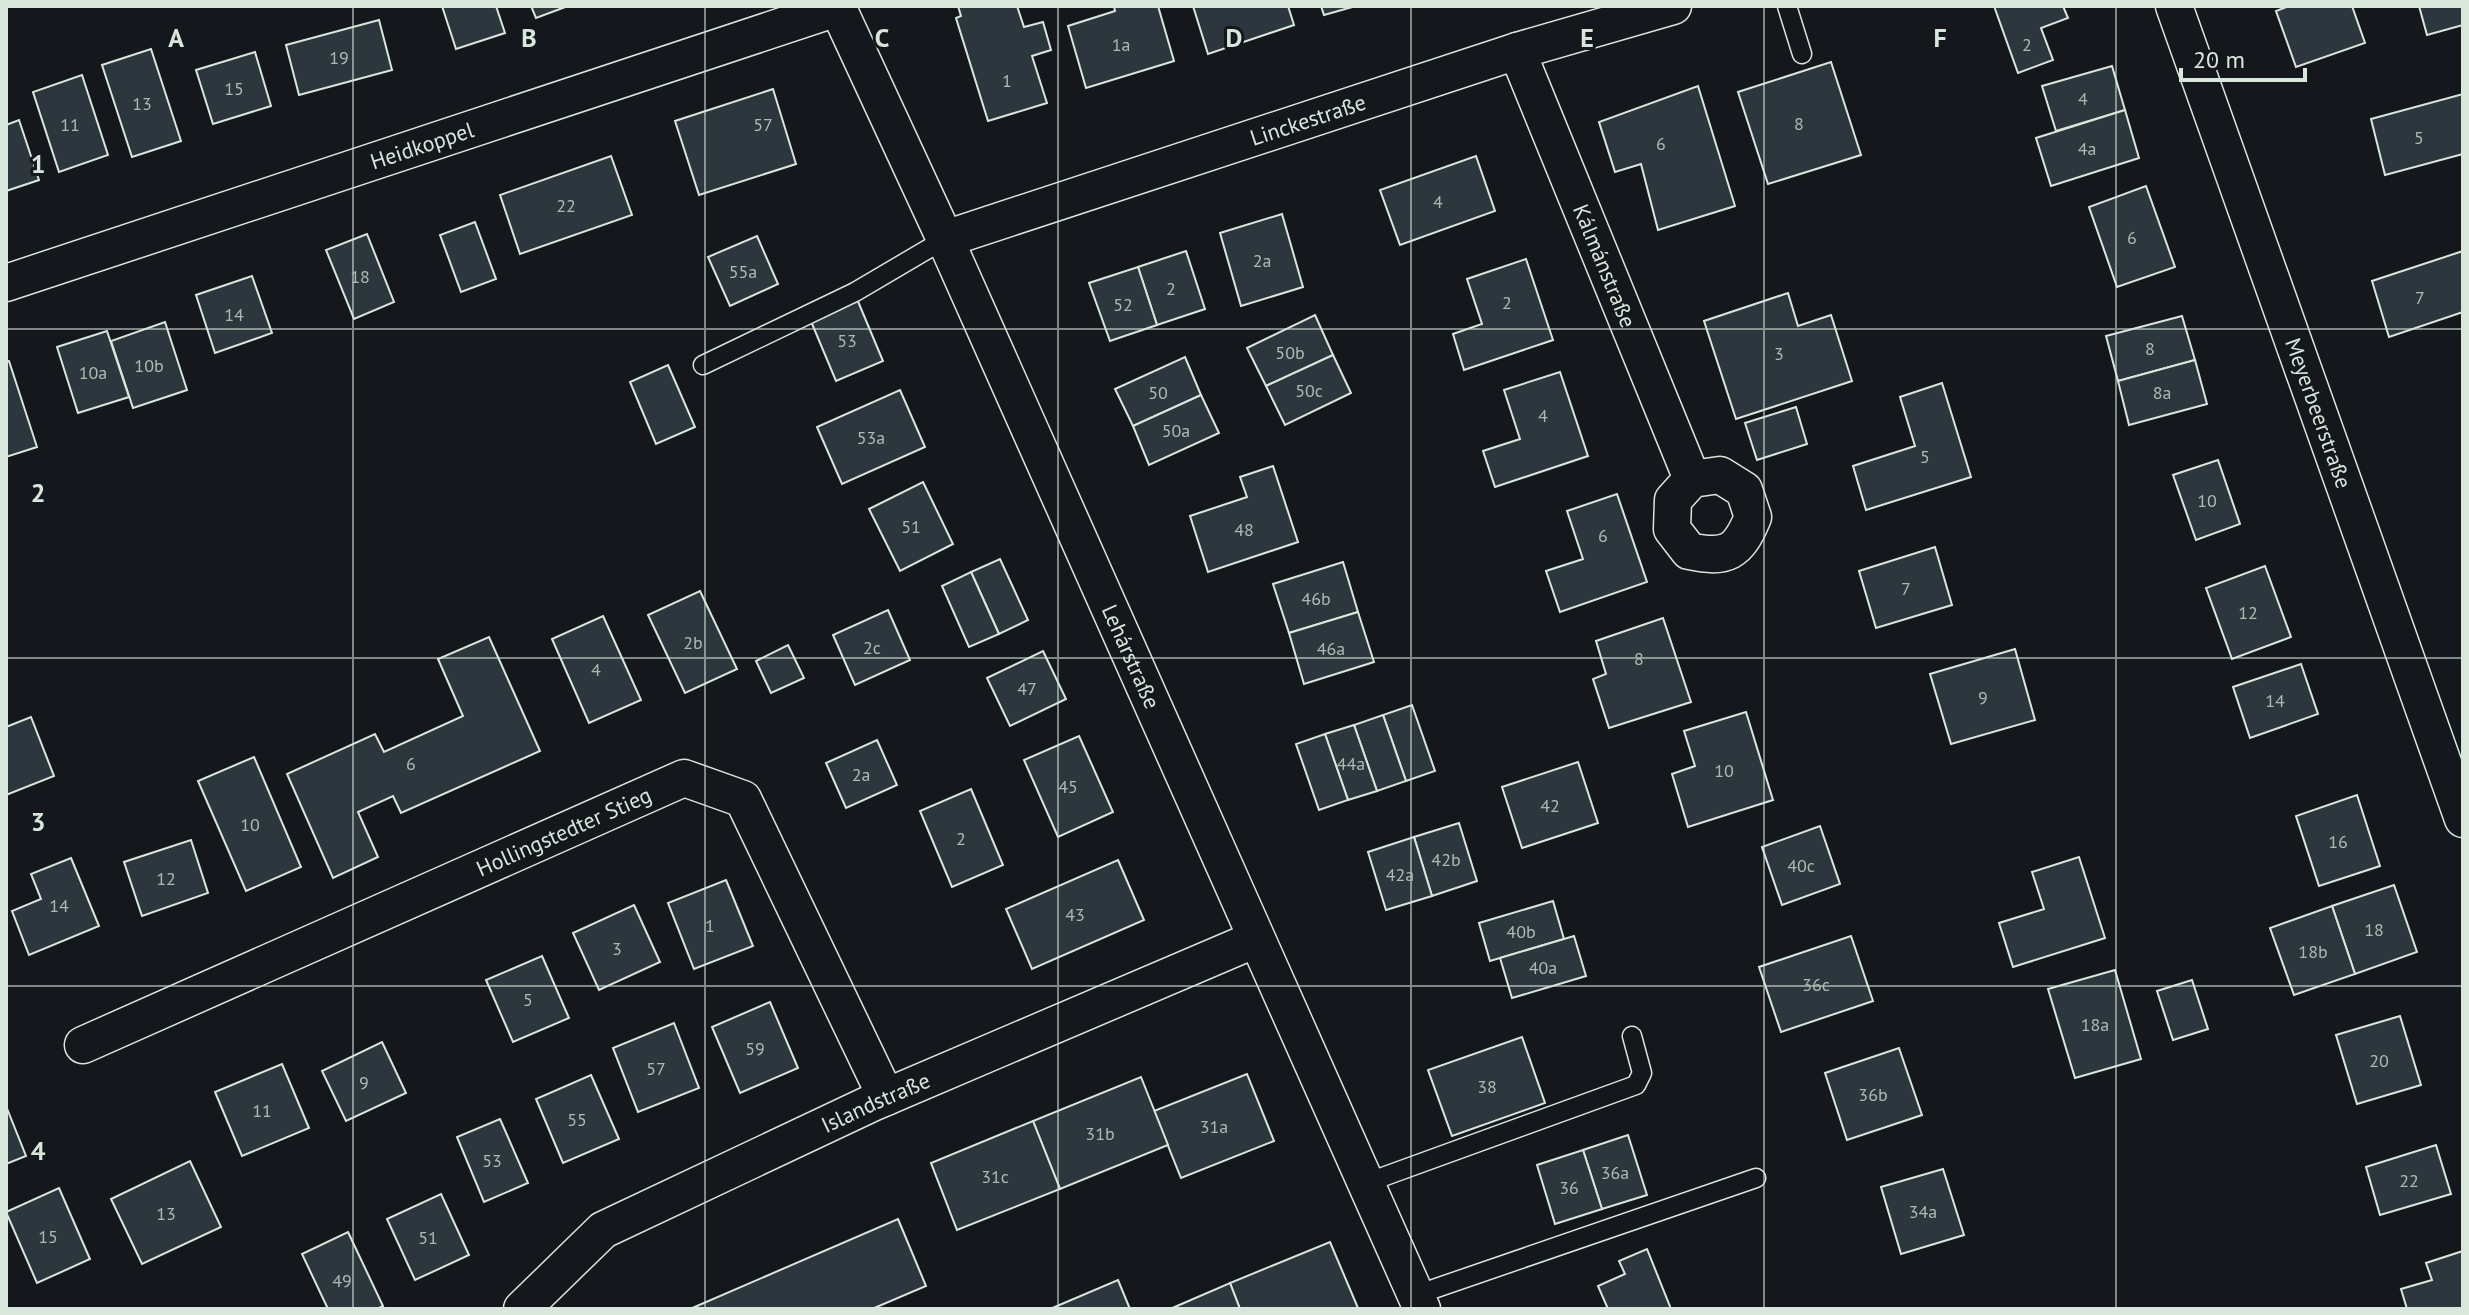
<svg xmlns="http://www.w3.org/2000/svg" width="2469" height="1315" font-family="'PT Sans',sans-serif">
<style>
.building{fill:#2c363c;stroke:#d8e6dc;stroke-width:2}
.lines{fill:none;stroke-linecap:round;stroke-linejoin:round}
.service-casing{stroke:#d8e6dc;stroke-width:21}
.minor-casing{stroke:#d8e6dc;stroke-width:39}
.service{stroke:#14181c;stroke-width:18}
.minor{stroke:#14181c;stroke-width:36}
.grid{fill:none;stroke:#d8e6dc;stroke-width:2;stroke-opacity:0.55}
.labels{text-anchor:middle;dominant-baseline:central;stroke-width:6;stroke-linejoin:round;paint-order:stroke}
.number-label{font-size:18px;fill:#adbab4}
.street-label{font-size:22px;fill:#d8e6dc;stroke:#14181c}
.grid-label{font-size:26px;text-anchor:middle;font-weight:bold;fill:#d8e6dc;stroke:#14181c;stroke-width:6;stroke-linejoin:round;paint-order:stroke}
</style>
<rect width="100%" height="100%" fill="#14181c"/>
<g class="building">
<path d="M442,6H496L505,33L456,49Z"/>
<path d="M531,6H568L536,18Z"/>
<path d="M958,6H1017L1024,27L1043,22L1051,50L1032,56L1047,103L988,121L956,18L961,16Z"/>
<path d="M1114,6H1158L1174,61L1086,88L1068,26L1115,11Z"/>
<path d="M1193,6H1288L1294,25L1208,54Z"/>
<path d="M1321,6H1356L1324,15Z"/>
<path d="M1994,6H2063L2068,18L2041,28L2053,60L2018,73Z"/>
<path d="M2289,6H2352L2365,43L2296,67L2276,11Z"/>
<path d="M2419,6H2463V25L2427,35Z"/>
<path d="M379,20L392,70L299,95L286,45Z"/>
<path d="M151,49L181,141L132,157L102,65Z"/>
<path d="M255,52L271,106L213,124L196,70Z"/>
<path d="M1831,62L1861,155L1768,184L1738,92Z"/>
<path d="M2112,66L2125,110L2056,131L2042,86Z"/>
<path d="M82,75L108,155L59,172L33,92Z"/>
<path d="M1698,86L1735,206L1658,230L1641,164L1615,172L1599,122Z"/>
<path d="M773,89L796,164L699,195L675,121Z"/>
<path d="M2463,94V154L2385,175L2371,119Z"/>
<path d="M2125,110L2139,158L2051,186L2036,138Z"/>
<path d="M19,120L39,180L6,191V125Z"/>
<path d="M611,156L632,215L520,254L500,195Z"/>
<path d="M1476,156L1495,211L1400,245L1380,190Z"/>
<path d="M2146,186L2175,267L2117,287L2089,207Z"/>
<path d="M1282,214L1303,287L1241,306L1220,233Z"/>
<path d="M475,222L496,279L461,292L440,235Z"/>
<path d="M367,234L394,302L354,319L326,250Z"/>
<path d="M757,236L778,284L730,306L708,257Z"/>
<path d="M1186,251L1205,309L1157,325L1138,267Z"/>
<path d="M2463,251V312L2389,337L2372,281Z"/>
<path d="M1526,259L1553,340L1464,370L1453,334L1482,324L1467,279Z"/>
<path d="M1138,267L1157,325L1110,341L1089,283Z"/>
<path d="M252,276L272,333L215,353L196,295Z"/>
<path d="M1788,293L1798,326L1831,315L1852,381L1736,419L1704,321Z"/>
<path d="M857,299L883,361L836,381L810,319Z"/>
<path d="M1315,315L1333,355L1266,386L1247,348Z"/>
<path d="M2182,316L2195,360L2118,381L2106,336Z"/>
<path d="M165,322L187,390L133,408L111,341Z"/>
<path d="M107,331L129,397L78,413L57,347Z"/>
<path d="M1333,355L1351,393L1285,425L1266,386Z"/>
<path d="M1185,357L1201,395L1133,426L1115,389Z"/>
<path d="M2195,360L2207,404L2129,425L2118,381Z"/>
<path d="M9,361L37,447L6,457V362Z"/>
<path d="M668,365L695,427L656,444L630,382Z"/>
<path d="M1560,372L1588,456L1495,487L1483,451L1520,439L1504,390Z"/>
<path d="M1942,383L1971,477L1866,510L1853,466L1915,446L1900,397Z"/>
<path d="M900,390L925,447L842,484L817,427Z"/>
<path d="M1201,395L1219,433L1149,465L1133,426Z"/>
<path d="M1796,407L1807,444L1757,460L1745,423Z"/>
<path d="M2218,460L2240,524L2196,540L2173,475Z"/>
<path d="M1273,466L1298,542L1208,572L1190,516L1247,497L1240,477Z"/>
<path d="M923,482L953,544L900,571L869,509Z"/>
<path d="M1617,494L1647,582L1560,612L1546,571L1583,559L1567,511Z"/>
<path d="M1935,547L1952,605L1876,628L1859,571Z"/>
<path d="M1000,559L1028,620L999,634L971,572Z"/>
<path d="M1343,562L1358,612L1289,633L1273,584Z"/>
<path d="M2265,566L2291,637L2232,659L2206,588Z"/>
<path d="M971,572L999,634L969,647L942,586Z"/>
<path d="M700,591L737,669L685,693L648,615Z"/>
<path d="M888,610L910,660L855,685L833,635Z"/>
<path d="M1358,612L1374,662L1304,684L1289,633Z"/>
<path d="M603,616L641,700L589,723L552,639Z"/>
<path d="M1663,618L1691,702L1609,728L1593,679L1606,674L1596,641Z"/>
<path d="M489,637L540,751L401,813L393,796L358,812L378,857L333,878L287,774L375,734L384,752L463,716L438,659Z"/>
<path d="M788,645L804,678L771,693L756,661Z"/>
<path d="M2015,649L2035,720L1951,744L1930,674Z"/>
<path d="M1043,651L1066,699L1010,726L987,678Z"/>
<path d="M2301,664L2318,714L2250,738L2233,687Z"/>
<path d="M1412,705L1435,771L1406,781L1383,715Z"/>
<path d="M1746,712L1773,800L1688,827L1672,774L1695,766L1684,731Z"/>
<path d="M1383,715L1406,781L1377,791L1354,725Z"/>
<path d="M31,717L54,776L6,795V727Z"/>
<path d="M1354,725L1377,791L1348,800L1325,734Z"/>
<path d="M1325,734L1348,800L1319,810L1296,744Z"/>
<path d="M1079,736L1113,812L1058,837L1024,760Z"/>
<path d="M877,740L897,785L846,808L826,763Z"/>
<path d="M254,757L301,867L246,891L198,781Z"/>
<path d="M1578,762L1598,823L1522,848L1502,787Z"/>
<path d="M971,789L1003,865L952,887L920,811Z"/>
<path d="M2357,795L2380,866L2319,886L2296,816Z"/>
<path d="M1459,823L1477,881L1432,896L1414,837Z"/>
<path d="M1820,826L1840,884L1782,905L1762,847Z"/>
<path d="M1414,837L1432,896L1386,910L1368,852Z"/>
<path d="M191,840L208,893L142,916L124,862Z"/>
<path d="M2079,857L2105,938L2013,967L1999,923L2044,909L2032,872Z"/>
<path d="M71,858L99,926L29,955L12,911L41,899L31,874Z"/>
<path d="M1118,860L1144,920L1032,969L1006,909Z"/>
<path d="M726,880L753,946L694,969L668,903Z"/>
<path d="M2394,885L2417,952L2355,974L2332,906Z"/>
<path d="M1553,901L1564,939L1490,961L1479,923Z"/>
<path d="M634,905L660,962L599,990L573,933Z"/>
<path d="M2332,906L2355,974L2294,995L2270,928Z"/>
<path d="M1574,936L1586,976L1512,998L1500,958Z"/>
<path d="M1851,936L1873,1001L1781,1032L1759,967Z"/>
<path d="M542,956L569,1018L513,1042L486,980Z"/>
<path d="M2115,970L2141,1059L2075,1078L2048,989Z"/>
<path d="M2192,980L2208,1029L2173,1040L2157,991Z"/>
<path d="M770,1002L798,1068L740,1093L712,1027Z"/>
<path d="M2400,1016L2421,1085L2357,1104L2336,1035Z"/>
<path d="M674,1023L699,1088L638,1112L613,1048Z"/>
<path d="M1522,1037L1545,1103L1452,1136L1428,1070Z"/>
<path d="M382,1042L406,1093L346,1121L322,1071Z"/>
<path d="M1899,1048L1922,1115L1847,1140L1825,1073Z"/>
<path d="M282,1064L309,1128L242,1156L215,1092Z"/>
<path d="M1247,1074L1274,1141L1181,1178L1154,1111Z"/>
<path d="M591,1075L619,1139L563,1163L536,1099Z"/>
<path d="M1141,1077L1168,1145L1060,1189L1033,1121Z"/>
<path d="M6,1106L26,1156L6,1164Z"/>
<path d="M500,1119L528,1183L484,1202L457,1137Z"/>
<path d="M1033,1121L1060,1189L957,1230L931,1163Z"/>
<path d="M1628,1135L1647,1195L1602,1209L1583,1150Z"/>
<path d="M2436,1145L2451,1194L2380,1215L2366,1167Z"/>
<path d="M1583,1150L1602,1209L1555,1224L1537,1165Z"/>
<path d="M190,1161L221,1227L142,1264L111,1199Z"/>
<path d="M1943,1169L1964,1235L1901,1254L1881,1187Z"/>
<path d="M59,1188L90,1259L37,1283L6,1212Z"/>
<path d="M441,1194L469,1255L415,1280L387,1219Z"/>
<path d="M898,1219L926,1286L872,1309H690Z"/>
<path d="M348,1232L383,1306L377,1309H328L302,1254Z"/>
<path d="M1330,1242L1358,1308L1240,1309L1230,1283Z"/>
<path d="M1647,1249L1671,1309H1608L1598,1286L1625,1274L1619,1261Z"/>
<path d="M2463,1251V1309H2407L2401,1289L2432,1280L2426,1263Z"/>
<path d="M1118,1280L1130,1309H1050Z"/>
<path d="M1230,1283L1240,1309H1170Z"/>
</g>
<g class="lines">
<defs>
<g id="service">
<path d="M1787,6L1802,54"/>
<path d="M703,365L855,292L945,239"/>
<path d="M1366,1183L1636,1085L1642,1073L1632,1036"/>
<path d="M1416,1295L1756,1178"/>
</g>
<g id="minor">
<path id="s1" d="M837,6L945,239L1422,1309"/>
<path id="s2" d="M2174,6L2463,819"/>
<path id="s3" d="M1517,51L1692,479L1720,475L1744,490L1753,517C1738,553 1727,559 1689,551L1672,529L1673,500L1692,479"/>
<path id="s4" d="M945,239L1517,51L1673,6"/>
<path id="s5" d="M6,283L837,8"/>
<path id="s6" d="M83,1045L684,778L743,799L886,1097"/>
<path id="s7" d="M522,1309L603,1230L872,1103L1256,939"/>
</g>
</defs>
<use href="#service" class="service-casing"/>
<use href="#minor" class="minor-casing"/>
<use href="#service" class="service"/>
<use href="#minor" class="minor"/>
</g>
<path class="grid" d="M353,6V1309M705,6V1309M1058,6V1309M1411,6V1309M1764,6V1309M2116,6V1309M6,329H2463M6,658H2463M6,986H2463"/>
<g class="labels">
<g class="number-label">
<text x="1121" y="44">1a</text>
<text x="2027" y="44">2</text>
<text x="339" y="57">19</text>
<text x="1007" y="80">1</text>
<text x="234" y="88">15</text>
<text x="2083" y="98">4</text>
<text x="142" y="103">13</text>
<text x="1799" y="123">8</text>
<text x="70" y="124">11</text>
<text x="763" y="124">57</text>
<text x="2419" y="137">5</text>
<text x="1661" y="143">6</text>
<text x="2087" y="148">4a</text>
<text x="1438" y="201">4</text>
<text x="566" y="205">22</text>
<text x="2132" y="237">6</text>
<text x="1262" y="260">2a</text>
<text x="743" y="271">55a</text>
<text x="360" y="276">18</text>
<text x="1171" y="288">2</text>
<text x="2420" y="297">7</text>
<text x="1507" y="302">2</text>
<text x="1123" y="304">52</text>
<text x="234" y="314">14</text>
<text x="847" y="340">53</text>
<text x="2150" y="348">8</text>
<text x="1290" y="352">50b</text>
<text x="1779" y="353">3</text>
<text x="149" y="365">10b</text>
<text x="93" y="372">10a</text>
<text x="1309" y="390">50c</text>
<text x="1158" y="392">50</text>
<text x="2162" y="392">8a</text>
<text x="1543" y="415">4</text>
<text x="1176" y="430">50a</text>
<text x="871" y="437">53a</text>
<text x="1925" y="456">5</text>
<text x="2207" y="500">10</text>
<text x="911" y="526">51</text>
<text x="1244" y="529">48</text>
<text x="1603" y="535">6</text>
<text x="1906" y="588">7</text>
<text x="1316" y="598">46b</text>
<text x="2248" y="612">12</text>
<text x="693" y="642">2b</text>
<text x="872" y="647">2c</text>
<text x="1331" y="648">46a</text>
<text x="1639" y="658">8</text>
<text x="596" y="669">4</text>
<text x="1027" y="688">47</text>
<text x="1983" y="697">9</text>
<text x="2275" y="700">14</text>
<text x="411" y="763">6</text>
<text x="1351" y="763">44a</text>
<text x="1724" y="770">10</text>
<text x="861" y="774">2a</text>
<text x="1068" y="786">45</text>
<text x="1550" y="805">42</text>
<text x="250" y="824">10</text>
<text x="961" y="838">2</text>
<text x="2338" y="841">16</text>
<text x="1446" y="859">42b</text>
<text x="1801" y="865">40c</text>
<text x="1400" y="874">42a</text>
<text x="166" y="878">12</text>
<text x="59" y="905">14</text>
<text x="1075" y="914">43</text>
<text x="710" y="925">1</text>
<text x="2374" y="929">18</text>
<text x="1521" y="931">40b</text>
<text x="617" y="948">3</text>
<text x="2313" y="951">18b</text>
<text x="1543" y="967">40a</text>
<text x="1816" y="984">36c</text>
<text x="528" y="999">5</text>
<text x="2095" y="1024">18a</text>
<text x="755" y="1048">59</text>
<text x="2379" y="1060">20</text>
<text x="656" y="1068">57</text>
<text x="364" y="1082">9</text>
<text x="1487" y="1086">38</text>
<text x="1873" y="1094">36b</text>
<text x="262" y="1110">11</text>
<text x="577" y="1119">55</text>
<text x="1214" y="1126">31a</text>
<text x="1100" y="1133">31b</text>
<text x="492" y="1160">53</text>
<text x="1615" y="1172">36a</text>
<text x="995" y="1176">31c</text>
<text x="2409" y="1180">22</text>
<text x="1569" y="1187">36</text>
<text x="1923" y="1211">34a</text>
<text x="166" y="1213">13</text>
<text x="48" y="1236">15</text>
<text x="428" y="1237">51</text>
<text x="342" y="1280">49</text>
</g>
<g class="street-label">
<text stroke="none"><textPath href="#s4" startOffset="382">Linckestraße</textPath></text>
<text stroke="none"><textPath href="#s5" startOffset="438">Heidkoppel</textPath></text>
<text stroke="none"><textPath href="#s3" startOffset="232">Kálmánstraße</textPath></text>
<text stroke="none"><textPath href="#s2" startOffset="432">Meyerbeerstraße</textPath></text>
<text stroke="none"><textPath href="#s1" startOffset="714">Lehárstraße</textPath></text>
<text stroke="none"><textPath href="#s6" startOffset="526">Hollingstedter Stieg</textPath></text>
<text stroke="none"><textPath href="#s7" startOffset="414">Islandstraße</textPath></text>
</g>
</g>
<g class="grid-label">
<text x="176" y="47">A</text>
<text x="529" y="47">B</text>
<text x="882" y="47">C</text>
<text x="1234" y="47">D</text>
<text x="1587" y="47">E</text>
<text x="1940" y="47">F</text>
<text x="38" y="173">1</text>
<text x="38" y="502">2</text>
<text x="38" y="831">3</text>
<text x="38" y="1160">4</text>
</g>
<rect width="2469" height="1315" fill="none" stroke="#d8e6dc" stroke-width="16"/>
<path d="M2181 68v12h124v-12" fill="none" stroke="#d8e6dc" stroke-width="4"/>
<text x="2193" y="68" font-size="24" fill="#d8e6dc" stroke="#14181c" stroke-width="6" paint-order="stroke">20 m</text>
</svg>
